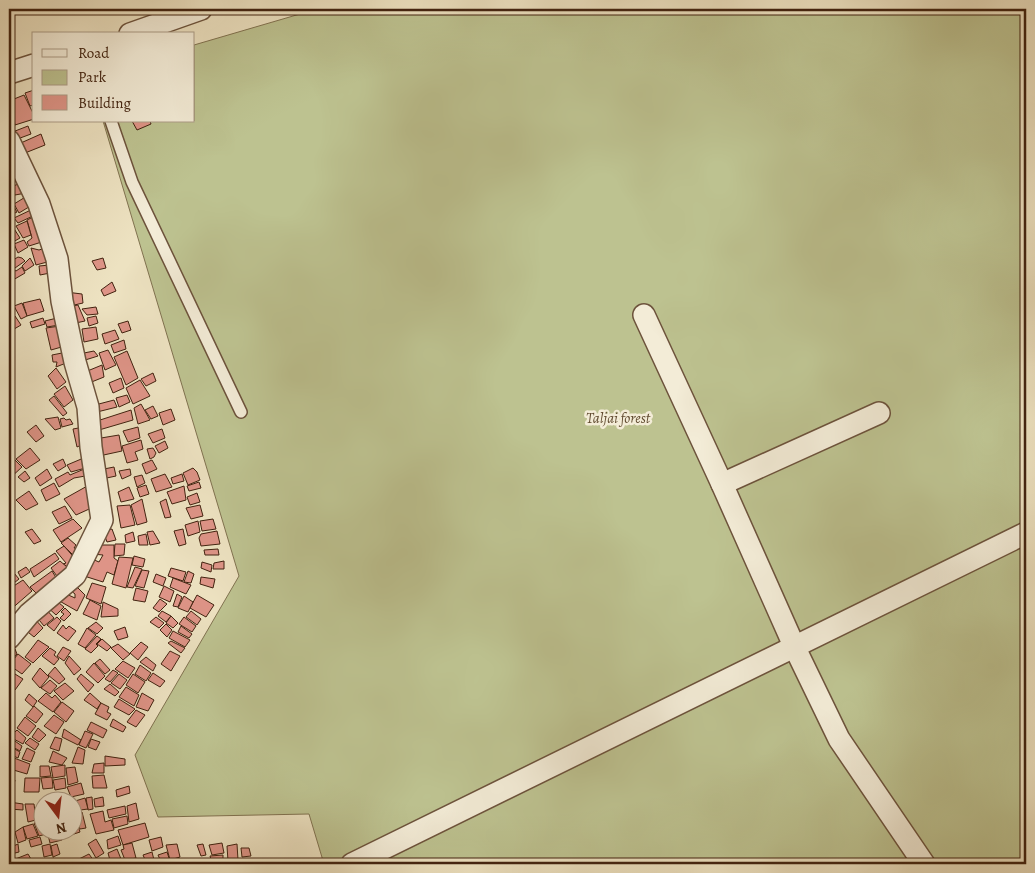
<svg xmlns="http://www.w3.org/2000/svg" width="1035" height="873" font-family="Alegreya,serif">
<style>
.green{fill:#bdc290;stroke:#807250}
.building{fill:#de9487;stroke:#422310}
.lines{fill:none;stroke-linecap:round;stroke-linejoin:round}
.lane-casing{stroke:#6d533c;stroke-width:14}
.street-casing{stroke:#6d533c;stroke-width:24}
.lane{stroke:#f3ecd7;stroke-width:11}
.street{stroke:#f3ecd7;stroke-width:21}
.labels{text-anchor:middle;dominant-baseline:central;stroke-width:5;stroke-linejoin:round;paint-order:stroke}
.park-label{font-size:15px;font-style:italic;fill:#614b30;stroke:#f3ecd7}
</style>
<rect width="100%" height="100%" fill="#ede2c1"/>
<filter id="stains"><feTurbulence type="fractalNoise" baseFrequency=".004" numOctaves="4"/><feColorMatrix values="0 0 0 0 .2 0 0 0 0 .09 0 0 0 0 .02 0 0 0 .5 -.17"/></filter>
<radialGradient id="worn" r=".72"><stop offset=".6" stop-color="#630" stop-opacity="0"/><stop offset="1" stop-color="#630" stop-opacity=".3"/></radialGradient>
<path class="green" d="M317,9H1026V864H324L309,814L158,817L135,755L239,576L103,121H194V45Z"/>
<g class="building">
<path d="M34,90V105L30,106L25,93Z"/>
<path d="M24,95L34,115V119L15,125L9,101Z"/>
<path d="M132,121H150L151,124L137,130Z"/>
<path d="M28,126L31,134L12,141L10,133Z"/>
<path d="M41,134L45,145L20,155L14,146Z"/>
<path d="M23,182L26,193L15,195L11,187Z"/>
<path d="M27,196L32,205L19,213L14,204Z"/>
<path d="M9,205H13L17,212L9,216Z"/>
<path d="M33,209L35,215L18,223L14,218Z"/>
<path d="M37,215L48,240L29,246L27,242L32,238L27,220Z"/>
<path d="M27,221L31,235L23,238L16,226Z"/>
<path d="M13,227L20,238L13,242L9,237V230Z"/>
<path d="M24,240L28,247L18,253L14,244Z"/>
<path d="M48,247L51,261L36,265L31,248L39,250Z"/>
<path d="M18,257L22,258L25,261L15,268L10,262Z"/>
<path d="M30,258L34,265L25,271L22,266Z"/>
<path d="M103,258L106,268L97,270L92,261Z"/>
<path d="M50,265V273L40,275L39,266Z"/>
<path d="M22,267L25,273L13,280L9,276V273L14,270L16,271Z"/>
<path d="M112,282L116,291L104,296L101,290Z"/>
<path d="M66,292L82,294L83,303L70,306Z"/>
<path d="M40,299L44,311L27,316L23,303Z"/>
<path d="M22,303L27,316L21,319L14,306Z"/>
<path d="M78,305L85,321L71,324L66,307Z"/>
<path d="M96,307L98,314L87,315L82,309Z"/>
<path d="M15,316L21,325L9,332V319Z"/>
<path d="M96,316L98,323L89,326L87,318Z"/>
<path d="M43,318L45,324L32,328L30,322Z"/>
<path d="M57,318L59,325L47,327L45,321Z"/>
<path d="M128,321L131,330L122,333L118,324Z"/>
<path d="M60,326L65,346L51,350L46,328Z"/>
<path d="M96,327L98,339L84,342L82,329Z"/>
<path d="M115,330L119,339L105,344L102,334Z"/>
<path d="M124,340L126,349L114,353L111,345Z"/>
<path d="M108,350L116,365L105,370L99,353Z"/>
<path d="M94,351L98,356L82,361L79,354Z"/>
<path d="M127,351L138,378L126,385L114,357Z"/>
<path d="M67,352L66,363L56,367L57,362H53L52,355Z"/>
<path d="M102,365L104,377L89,383L85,372Z"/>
<path d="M56,368L66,382L57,389L48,376Z"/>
<path d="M153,373L156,381L146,386L141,379Z"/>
<path d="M121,378L124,388L113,393L109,383Z"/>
<path d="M140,380L150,396L133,404L126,388Z"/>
<path d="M65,386L73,400L64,407L54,394Z"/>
<path d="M127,395L130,402L119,407L116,398Z"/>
<path d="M54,396L67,413L63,416L49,400Z"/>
<path d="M114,400L117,407L97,412L95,405Z"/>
<path d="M141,404L150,420L138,424L134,408Z"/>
<path d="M153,406L158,416L151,419L145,410Z"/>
<path d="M171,409L175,420L163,425L159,413Z"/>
<path d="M131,410L133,420L99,430L97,421Z"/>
<path d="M58,417L61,428L55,430L45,419Z"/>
<path d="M64,418L66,420L70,419L73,424L62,427L60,419Z"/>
<path d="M36,425L44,436L36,442L27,432Z"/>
<path d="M84,427L88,442L77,447L73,429Z"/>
<path d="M138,427L140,438L128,442L123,431Z"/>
<path d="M162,429L165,438L153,443L148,434Z"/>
<path d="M119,435L122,451L99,456L95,439Z"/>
<path d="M141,440L143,449L135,452L138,460L127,463L122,446Z"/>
<path d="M165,441L168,448L159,453L155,446Z"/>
<path d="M30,448L40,460L26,469L16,459Z"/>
<path d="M153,448L156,453L154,457L150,459L147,449Z"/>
<path d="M86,457L89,467L71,472L67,465Z"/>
<path d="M14,459L22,467L9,479V464Z"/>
<path d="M63,459L66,466L58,471L53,464Z"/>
<path d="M152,460L157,469L146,474L142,464Z"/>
<path d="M89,467L91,475L74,478L59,487L55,479L68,472L70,475Z"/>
<path d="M114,467L116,476L102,479L99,470Z"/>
<path d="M193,468L197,472L200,480L188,485L183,473Z"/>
<path d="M47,469L52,478L40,486L35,478Z"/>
<path d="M130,469L131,475L122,479L119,471Z"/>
<path d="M25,471L30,478L24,482L18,477Z"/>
<path d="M165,474L172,487L156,492L151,479Z"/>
<path d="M182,474L184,481L173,484L171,478Z"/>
<path d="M142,475L145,483L137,487L134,477Z"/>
<path d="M199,482L201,488L189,491L187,486Z"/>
<path d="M54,483L60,494L46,501L41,490Z"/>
<path d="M89,485L98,505L76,515L64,499Z"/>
<path d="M146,485L149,494L140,497L137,488Z"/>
<path d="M184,486L186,500L172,504L167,492Z"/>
<path d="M129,487L134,499L121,502L118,492Z"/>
<path d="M29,491L38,504L26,510L16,500Z"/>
<path d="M197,493L200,502L190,505L187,497Z"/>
<path d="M142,499L147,522L137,525L131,505Z"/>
<path d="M166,499L171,517L165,518L160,502Z"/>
<path d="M130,505L135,525L121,528L117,506Z"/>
<path d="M200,505L203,516L191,519L186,508Z"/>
<path d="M65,506L72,518L59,524L52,512Z"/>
<path d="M73,519L82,528L61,542L53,530Z"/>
<path d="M213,519L216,529L202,531L200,521Z"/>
<path d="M198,521L200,532L188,536L185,525Z"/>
<path d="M32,529L41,541L34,544L25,532Z"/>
<path d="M112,529L116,540L107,542L103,531Z"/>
<path d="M183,529L186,544L179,546L174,531Z"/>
<path d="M153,531L160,543L150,545L147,532Z"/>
<path d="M217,531L220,544L201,546L199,538L201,534Z"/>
<path d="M133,532L135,541L126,543L125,535Z"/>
<path d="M146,534L148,545H139L138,536Z"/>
<path d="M68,538L76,545L74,548L84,550L78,560L61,543Z"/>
<path d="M115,544H125L124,555L114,556Z"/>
<path d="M93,545H114V558L118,561L114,575L107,572L103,582L81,575L92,559L99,562L103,555L92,554Z"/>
<path d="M64,546L78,562L71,569L63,564L66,563L56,551Z"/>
<path d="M218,549L219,555H205L204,550Z"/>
<path d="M55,553L59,559L34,577L30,569Z"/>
<path d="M134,556L145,559L143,567L132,565Z"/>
<path d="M119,557L133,558L126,588L112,584Z"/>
<path d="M60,561L74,573L62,583L51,568Z"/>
<path d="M224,561V569H213L214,563Z"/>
<path d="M202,562L212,565L211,572L201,568Z"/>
<path d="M26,567L30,572L21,578L18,572Z"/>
<path d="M135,567L142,569L133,588L127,587Z"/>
<path d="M171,568L186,572L183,581L168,576Z"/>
<path d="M142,570L149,571L144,588L135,586Z"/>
<path d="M52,571L60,584L42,599L30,587Z"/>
<path d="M188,571L194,574L191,583L184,582Z"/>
<path d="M14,573L19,579L9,587V577Z"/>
<path d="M156,574L166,578L163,586L153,582Z"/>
<path d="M201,577L215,579L213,588L200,584Z"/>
<path d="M173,578L191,585L186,594L170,587Z"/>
<path d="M23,580L32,591L9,611V589Z"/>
<path d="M92,583L106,587L101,604L86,598Z"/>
<path d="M76,586L85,595L77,611L56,599L64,593L75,598V594L70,590Z"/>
<path d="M164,586L174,591L170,602L159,597Z"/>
<path d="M136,588L148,591L145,602L133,600Z"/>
<path d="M177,594L182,597L178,607L173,606Z"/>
<path d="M197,595L214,605L206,617L190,608Z"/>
<path d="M184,596L193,602L188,612L178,608Z"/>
<path d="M54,599L64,607L56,615L45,605Z"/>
<path d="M160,599L167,604L159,612L153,608Z"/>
<path d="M90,600L101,606L97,620L83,614Z"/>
<path d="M103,602L118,609V616L101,617Z"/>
<path d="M44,607L54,618L44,626L35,615Z"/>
<path d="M65,608L71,614L64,621L60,618L64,614L61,612Z"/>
<path d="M162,611L171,616L166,622L158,616Z"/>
<path d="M191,611L201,619L197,625L186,617Z"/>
<path d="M171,616L178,623L173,628L166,623Z"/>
<path d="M33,617L43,628L34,637L23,628Z"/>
<path d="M57,617L61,621L54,631L47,625Z"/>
<path d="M156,617L164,623L159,628L150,622Z"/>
<path d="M184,617L196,626L192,632L179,624Z"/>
<path d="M96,622L103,628L97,634L88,628Z"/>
<path d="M166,624L172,630L167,637L160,630Z"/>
<path d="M63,625L66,629L69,626L76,631L68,641L57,633Z"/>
<path d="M181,626L192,634L189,638L178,632Z"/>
<path d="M125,627L128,637L118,640L114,631Z"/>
<path d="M87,628L96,635L85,648L78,644Z"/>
<path d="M173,631L190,640L185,647L169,638Z"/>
<path d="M97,636L101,639L96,644L98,646L91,653L85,649Z"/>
<path d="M102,639L111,647L107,651L97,644Z"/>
<path d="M38,640L49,647L33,663L25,657Z"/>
<path d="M171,641L185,648L181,653L168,643Z"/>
<path d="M141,642L148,647L138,660L130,653Z"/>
<path d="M118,644L130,654L123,660L111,648Z"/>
<path d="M9,645L15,649L17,654L9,663Z"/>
<path d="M63,647L71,651L64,661L57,656Z"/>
<path d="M50,648L56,652L54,655L59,659L54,665L42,656Z"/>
<path d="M170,651L180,656L171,671L161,664Z"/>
<path d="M18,654L31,664L22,674L9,665Z"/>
<path d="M69,656L81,669L74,675L65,663Z"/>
<path d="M146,657L156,665L153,671L140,662Z"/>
<path d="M100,659L110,670L105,674L95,663Z"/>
<path d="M123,661L135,668L128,678L115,669Z"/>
<path d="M94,663L105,676L98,683L86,672Z"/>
<path d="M140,665L151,673L146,681L135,674Z"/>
<path d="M55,667L65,679L59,684L48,675Z"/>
<path d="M40,668L49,677L40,688L32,679Z"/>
<path d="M113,670L118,673L110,682L105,679Z"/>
<path d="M153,673L165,681L160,687L148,680Z"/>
<path d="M15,674L23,679L15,690L9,686V683Z"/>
<path d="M81,674L94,685L88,692L77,679Z"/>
<path d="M119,674L127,680L120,689L111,683Z"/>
<path d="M133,674L145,682L138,693L126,685Z"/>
<path d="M50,680L57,686L50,694L41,688Z"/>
<path d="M65,683L74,691L63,700L54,691Z"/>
<path d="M110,684L119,692L115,696L104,689Z"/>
<path d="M126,687L139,695L134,706L119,697Z"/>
<path d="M46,693L52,698L55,695L61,702L53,712L38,701Z"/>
<path d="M90,693L101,703L97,709L84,700Z"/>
<path d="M142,693L154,700L148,711L136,707Z"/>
<path d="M29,694L37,701L33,707L25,700Z"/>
<path d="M119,699L135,709L129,715L114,707Z"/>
<path d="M62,702L74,711L66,722L54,712Z"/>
<path d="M101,703L109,707L107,712L111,714L107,720L95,714Z"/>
<path d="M34,706L43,714L36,723L26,716Z"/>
<path d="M136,710L145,715L136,727L127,722Z"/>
<path d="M54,715L64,722L56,734L44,726Z"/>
<path d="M25,717L36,726L28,736L17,728Z"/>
<path d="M113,719L126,727L123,732L110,726Z"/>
<path d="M91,722L107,730L103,738L87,730Z"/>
<path d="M38,728L46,735L39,742L32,737Z"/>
<path d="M64,729L81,740L78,745L62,737Z"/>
<path d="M17,730L26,738L23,744L10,737Z"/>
<path d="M85,731L93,734L86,748L79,745Z"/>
<path d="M55,737L62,739L59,751L50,748Z"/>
<path d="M30,738L39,744L35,750L25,743Z"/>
<path d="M12,739L22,746L20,751L9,745Z"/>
<path d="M91,739L100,742L96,750L88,747Z"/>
<path d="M9,746L20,752L18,758L9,754Z"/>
<path d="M78,747L85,750L83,764L72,763Z"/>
<path d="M27,748L35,752L31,762L22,759Z"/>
<path d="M53,751L67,758L62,765L49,762Z"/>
<path d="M105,756L125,759V765L105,766Z"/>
<path d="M14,758L30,764L27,774L10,769Z"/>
<path d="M104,763V773H92L94,764Z"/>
<path d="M65,765V776L53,778L51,767Z"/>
<path d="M40,766H49L51,776L40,777Z"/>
<path d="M75,767L78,782L68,785L66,768Z"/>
<path d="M104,775L107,788H93L92,776Z"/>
<path d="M52,777L53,788L43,789L41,778Z"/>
<path d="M9,778L15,780L12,793H9Z"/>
<path d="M25,778H40L39,792H24Z"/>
<path d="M65,778L66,788L55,790L53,780Z"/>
<path d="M81,783L84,794L71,797L67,787Z"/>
<path d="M129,786L130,793L117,797L116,790Z"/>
<path d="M92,797L93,809L88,810L86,798Z"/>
<path d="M103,797L104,806L95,807L94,799Z"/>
<path d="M85,798L88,809L73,811L72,802Z"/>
<path d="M9,802L23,804V810L9,809Z"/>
<path d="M136,803L139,819L129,822L127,806Z"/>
<path d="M25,804H34L36,820L28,822Z"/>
<path d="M125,806L126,814L109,818L107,810Z"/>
<path d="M103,811L105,822L111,820L114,830L96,834L90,814Z"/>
<path d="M82,812L86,828L80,829L75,815Z"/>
<path d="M75,816L80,832L71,835L69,830H72V817Z"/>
<path d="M127,816L128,824L114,828L112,819Z"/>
<path d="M42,821V830H45L46,834L39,836L34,823Z"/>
<path d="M145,823L149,837L123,845L118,830Z"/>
<path d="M33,824L38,836L27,839L23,827Z"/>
<path d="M23,827L26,840L18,843L15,832Z"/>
<path d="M60,832L62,840L50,843L48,835Z"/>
<path d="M118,836L121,845L108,849L107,840Z"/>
<path d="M40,837L42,844L31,847L29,840Z"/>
<path d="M161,837L163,847L152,851L149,840Z"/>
<path d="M96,839L104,853L96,858L88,844Z"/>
<path d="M132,843L136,858L125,860L121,850L124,849L123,845Z"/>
<path d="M222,843L224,853L212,855L209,845Z"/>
<path d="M18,844L19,852L11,854L9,848Z"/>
<path d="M50,844L52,855L44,857L42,846Z"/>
<path d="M57,844L60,854L53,857L51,846Z"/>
<path d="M177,844L180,857L170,860L166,845Z"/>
<path d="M203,844L206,855L201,856L197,845Z"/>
<path d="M237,844L238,860L228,861L227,846Z"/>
<path d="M241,848H249L251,856L242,857Z"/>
<path d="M117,849L123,864H111L108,853Z"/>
<path d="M152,852L154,860L146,862L143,855Z"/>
<path d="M167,852L170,861L162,864L158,855Z"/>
<path d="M28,854L34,864H15L13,860Z"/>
<path d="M89,854L96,864H78L75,861Z"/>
<path d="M223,855V860L212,863L210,856Z"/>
<path d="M54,858L57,864H44L43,860Z"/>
</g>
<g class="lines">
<defs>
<path id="lane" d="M111,121L132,182L241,412"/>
<g id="street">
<path d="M130,34L201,9"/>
<path d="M9,73L34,65"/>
<path d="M9,141L39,204L57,259L62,301L75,362L88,407L91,447L102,520L75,575L29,614L9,638"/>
<path d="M644,315L722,484L795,648L839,739L924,864"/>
<path d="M722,484L879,413"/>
<path d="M352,864L1026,533"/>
</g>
</defs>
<use href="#lane" class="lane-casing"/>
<use href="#street" class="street-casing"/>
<use href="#lane" class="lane"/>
<use href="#street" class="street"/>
</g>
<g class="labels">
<g class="park-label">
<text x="618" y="418">Taljai forest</text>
</g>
</g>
<rect width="1035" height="873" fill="none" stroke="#ede2c1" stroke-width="30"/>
<rect x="10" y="10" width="1015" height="853" fill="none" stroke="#422310" stroke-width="2.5"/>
<rect x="15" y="15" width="1005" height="843" fill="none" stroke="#422310"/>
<rect x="32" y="32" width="162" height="90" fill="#f3ecd7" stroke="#ac9c87"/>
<rect x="42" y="49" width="25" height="8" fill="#f3ecd7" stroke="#ac9c87"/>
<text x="78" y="58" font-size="15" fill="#422310">Road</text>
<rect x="42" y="70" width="25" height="15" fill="#bdc290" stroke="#ac9c87"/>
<text x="78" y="82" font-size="15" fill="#422310">Park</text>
<rect x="42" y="95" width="25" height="15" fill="#de9487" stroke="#ac9c87"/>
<text x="78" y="108" font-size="15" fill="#422310">Building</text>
<g transform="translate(58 816) rotate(165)"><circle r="24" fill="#f3ecd7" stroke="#ac9c87"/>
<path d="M0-4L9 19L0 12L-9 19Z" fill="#8f2418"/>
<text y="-8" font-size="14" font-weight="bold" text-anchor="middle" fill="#422310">N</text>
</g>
<rect width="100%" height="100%" filter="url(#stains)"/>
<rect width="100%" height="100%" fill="url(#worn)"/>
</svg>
